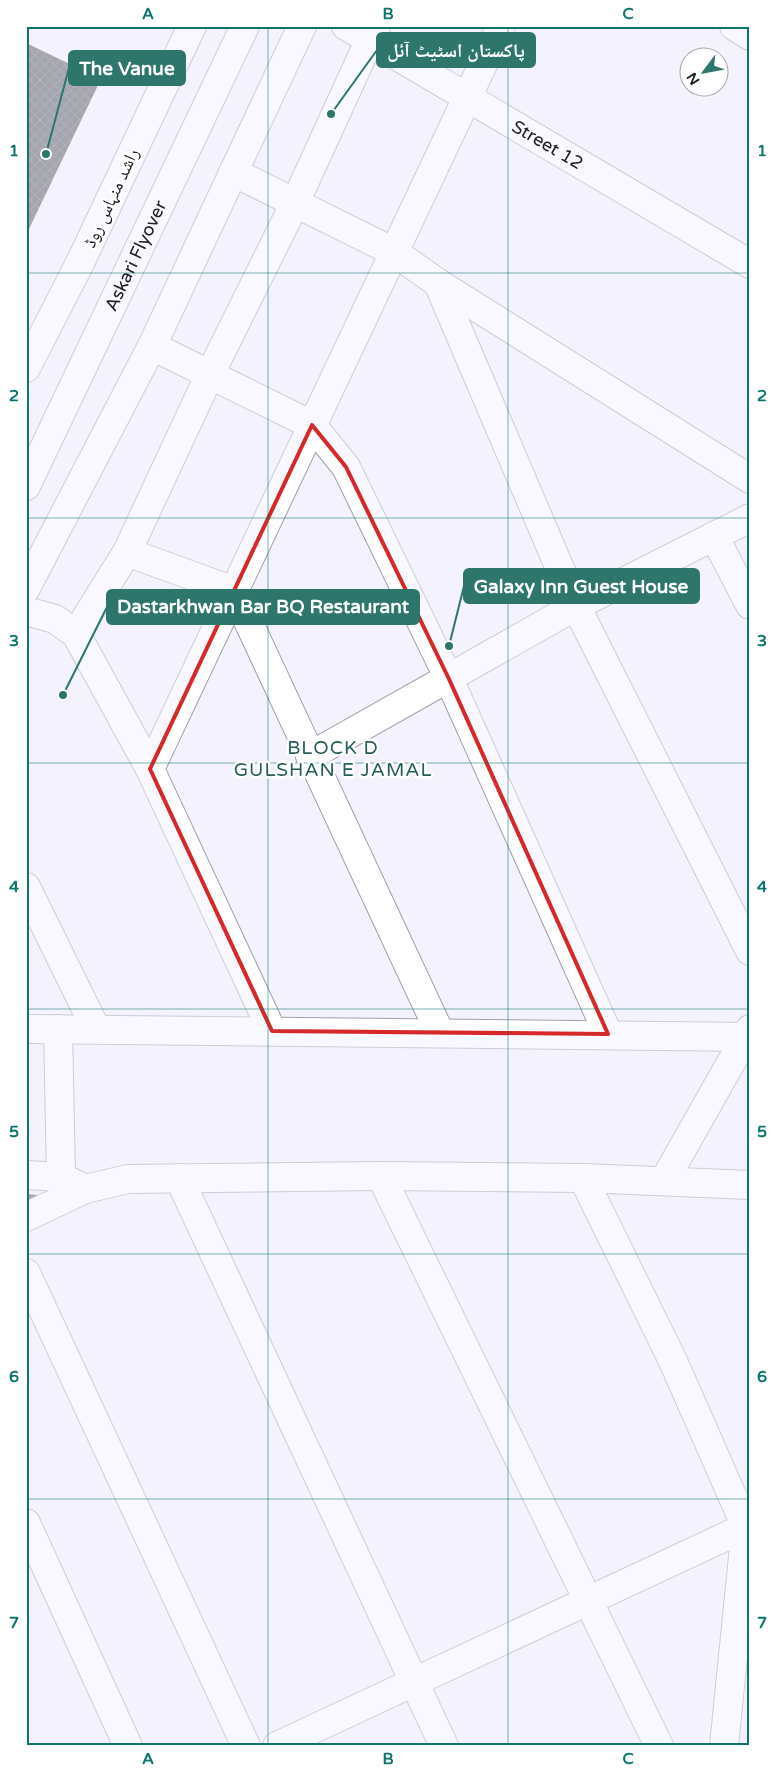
<svg xmlns="http://www.w3.org/2000/svg" width="776" height="1772" font-family="'Varela Round','Noto Naskh Arabic',sans-serif">
<style>
.building{fill:url(#building-cross-hatch)}
.lines{fill:none;stroke-linecap:round;stroke-linejoin:round}
.minor-casing{stroke:#a09fa9;stroke-width:30}
.major-casing{stroke:#a09fa9;stroke-width:30}
.minor{stroke:#fff;stroke-width:28}
.major{stroke:#fff;stroke-width:28}
.marked{fill:none;stroke:#d62828;stroke-width:4;stroke-linejoin:round}
.grid{fill:none;stroke:#0f766e;stroke-width:1;stroke-opacity:0.55}
.labels{text-anchor:middle;dominant-baseline:central;stroke-width:5;stroke-linejoin:round;paint-order:stroke}
.street-label{font-size:18px;fill:#212125;stroke:#fff}
.neighbourhood-label{font-size:19px;letter-spacing:1px;fill:#265e57;stroke:#fff}
.leader{fill:none;stroke:#2e756c;stroke-width:2}
.callout-dot{fill:#2e756c;stroke:#fff;stroke-width:2}
.callout{fill:#2e756c;stroke:#2e756c;stroke-width:2}
.callout-label{font-size:19px;text-anchor:middle;font-weight:bold;fill:#fff}
.neatline{fill:none;stroke:#0f766e;stroke-width:2}
.grid-label{font-size:16px;text-anchor:middle;font-weight:bold;fill:#0f766e}
</style>
<defs>
<pattern id="building-cross-hatch" width="8" height="8" patternUnits="userSpaceOnUse" patternTransform="scale(1.25)"><rect width="8" height="8" fill="#474750"/><path d="M0 0l8 8M0 8l8-8" fill="none" stroke="#5e5e66"/></pattern>
</defs>
<rect width="100%" height="100%" fill="#f3f2fd"/>
<g class="building">
<path d="M26,43L101,79L28,231L26,229Z"/>
<path d="M26,1194L49,1196L26,1206Z"/>
</g>
<g class="lines">
<defs>
<g id="minor">
<path id="s1" d="M346,26L750,264"/>
<path d="M734,26L750,36"/>
<path d="M233,172L394,252L438,283L750,479"/>
<path d="M438,283L576,606L750,951"/>
<path d="M152,346L312,425L346,467L449,679L608,1034"/>
<path d="M714,536L750,605"/>
<path d="M127,552L234,591L440,1033"/>
<path d="M26,611L55,619L76,634L150,769L272,1031"/>
<path d="M76,634L127,552L210,374L295,203L376,26"/>
<path d="M310,756L576,606L750,518"/>
<path d="M150,769L501,26"/>
<path d="M26,887L96,1029"/>
<path d="M26,1029L750,1037"/>
<path d="M58,1029L61,1177"/>
<path d="M26,1175L61,1177L85,1189L128,1179L381,1176L583,1178L750,1185"/>
<path d="M381,1176L659,1746"/>
<path d="M179,1178L444,1746"/>
<path d="M664,1181L750,1029"/>
<path d="M26,1217L85,1189"/>
<path d="M26,1273L246,1746"/>
<path d="M26,1523L128,1746"/>
<path d="M277,1746L746,1527L673,1361L583,1178"/>
<path d="M724,1746L746,1527L749,1514"/>
</g>
<g id="major">
<path d="M26,368L80,263L192,26"/>
<path id="s2" d="M26,486L245,26"/>
<path d="M26,588L152,346L302,26"/>
</g>
</defs>
<use href="#minor" class="minor-casing"/>
<use href="#major" class="major-casing"/>
<use href="#minor" class="minor"/>
<use href="#major" class="major"/>
</g>
<path d="M0 0H776V1772H0ZM312,425L346,467L449,679L608,1034L272,1031L150,769Z" fill="#f3f2fd" fill-opacity=".55" fill-rule="evenodd"/>
<path class="marked" d="M312,425L346,467L449,679L608,1034L272,1031L150,769Z"/>
<path class="grid" d="M268,26V1746M508,26V1746M26,273H750M26,518H750M26,763H750M26,1009H750M26,1254H750M26,1499H750"/>
<g class="labels">
<g class="street-label">
<text stroke="none"><textPath href="#s1" startOffset="234">Street 12</textPath></text>
<text transform="translate(111 198) rotate(-65)">راشد منہاس روڈ</text>
<text stroke="none"><textPath href="#s2" startOffset="255">Askari Flyover</textPath></text>
</g>
<g class="neighbourhood-label">
<text x="333" y="748">BLOCK D<tspan x="333" dy="22">GULSHAN E JAMAL</tspan></text>
</g>
</g>
<path class="leader" d="M331 114L377 50M46 154L69 68M449 646L464 586M63 695L107 607"/>
<g class="callout-dot">
<circle cx="331" cy="114" r="5"/>
<circle cx="46" cy="154" r="5"/>
<circle cx="449" cy="646" r="5"/>
<circle cx="63" cy="695" r="5"/>
</g>
<g class="callout">
<rect x="377" y="33" width="158" height="34" rx="5"/>
<rect x="69" y="51" width="116" height="34" rx="5"/>
<rect x="464" y="569" width="235" height="34" rx="5"/>
<rect x="107" y="590" width="312" height="34" rx="5"/>
</g>
<g class="callout-label">
<text x="456" y="57">پاکستان اسٹیٹ آئل</text>
<text x="127" y="75">The Vanue</text>
<text x="581" y="593">Galaxy Inn Guest House</text>
<text x="263" y="613">Dastarkhwan Bar BQ Restaurant</text>
</g>
<rect width="776" height="1772" fill="none" stroke="#ffffff" stroke-width="55"/>
<g transform="translate(704 72) rotate(238)"><circle r="24" fill="#ffffff" stroke="#a6a6a8"/>
<path d="M0-4L9 19L0 12L-9 19Z" fill="#2e756c"/>
<text y="-8" font-size="14" font-weight="bold" text-anchor="middle" fill="#212125">N</text>
</g>
<rect x="28" y="28" width="720" height="1716" class="neatline"/>
<g class="grid-label">
<text x="148" y="19">A</text>
<text x="388" y="19">B</text>
<text x="628" y="19">C</text>
<text x="14" y="156">1</text>
<text x="762" y="156">1</text>
<text x="14" y="401">2</text>
<text x="762" y="401">2</text>
<text x="14" y="646">3</text>
<text x="762" y="646">3</text>
<text x="14" y="892">4</text>
<text x="762" y="892">4</text>
<text x="14" y="1137">5</text>
<text x="762" y="1137">5</text>
<text x="14" y="1382">6</text>
<text x="762" y="1382">6</text>
<text x="14" y="1628">7</text>
<text x="762" y="1628">7</text>
<text x="148" y="1764">A</text>
<text x="388" y="1764">B</text>
<text x="628" y="1764">C</text>
</g>
</svg>
